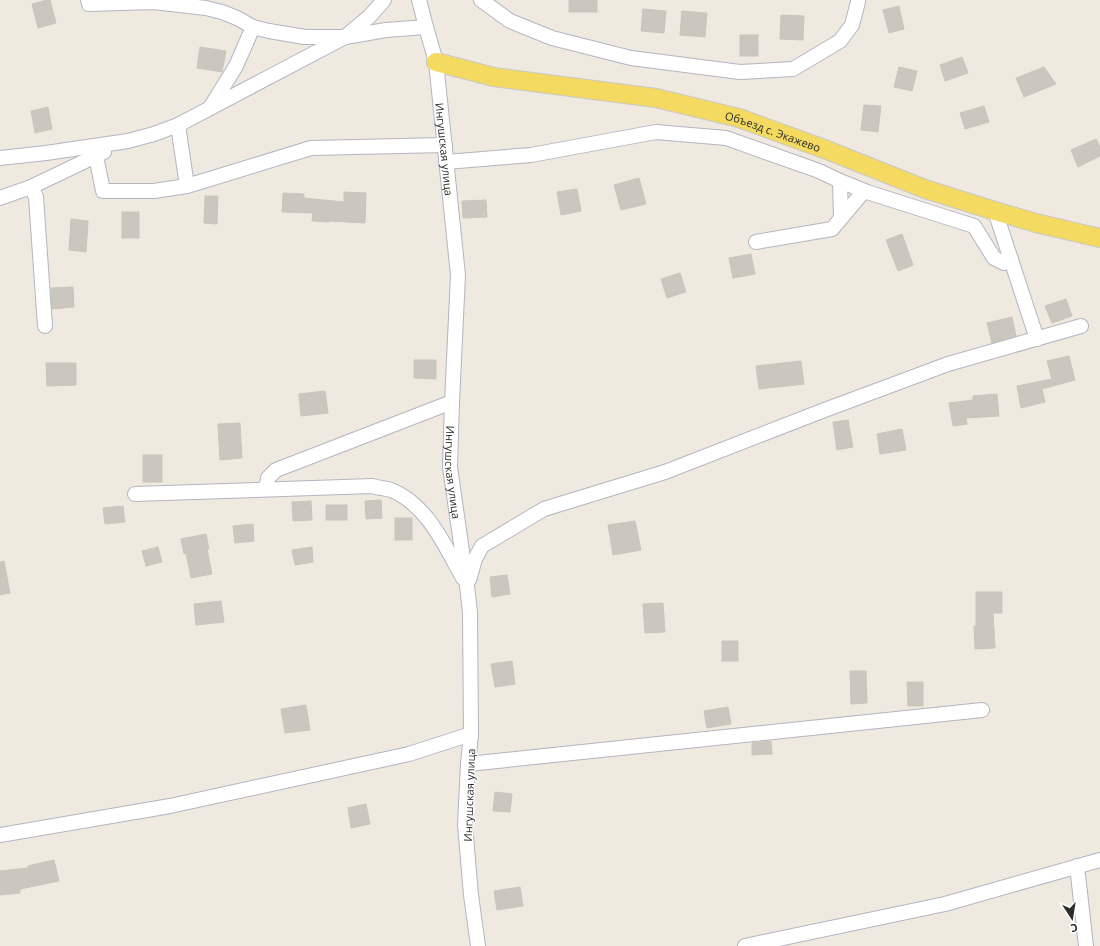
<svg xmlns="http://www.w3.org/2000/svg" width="1100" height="946" font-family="'Open Sans',sans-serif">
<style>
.building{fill:#cbc7be;stroke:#cbc5b9}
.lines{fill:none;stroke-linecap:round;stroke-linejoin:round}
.minor-casing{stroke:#b3b5c1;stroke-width:16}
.major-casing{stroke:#c8c8c8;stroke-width:20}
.minor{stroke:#fff;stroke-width:14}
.major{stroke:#f4da60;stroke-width:18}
.labels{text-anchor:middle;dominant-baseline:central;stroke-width:3;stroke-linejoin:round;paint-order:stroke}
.street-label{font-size:11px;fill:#2d2d2d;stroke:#fff}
</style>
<rect width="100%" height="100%" fill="#efe9e0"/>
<g class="building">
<path d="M47,0H50L56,23L38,28L32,4Z"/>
<rect x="569" y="0" width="28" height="12"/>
<path d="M899,6L904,29L889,33L883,10Z"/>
<path d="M643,9L666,11L664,33L641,31Z"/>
<path d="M682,11L707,13L705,37L680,35Z"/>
<path d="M781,15L804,16L803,40L780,39Z"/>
<rect x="740" y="35" width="18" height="21"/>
<path d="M200,47L226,51L222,72L197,68Z"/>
<path d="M962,57L968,73L945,81L940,65Z"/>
<path d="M899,67L917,71L912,91L894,87Z"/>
<path d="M1044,67L1056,84L1024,97L1016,78Z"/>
<path d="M864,105L881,106L878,132L861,130Z"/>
<path d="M984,106L989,122L965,129L960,113Z"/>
<path d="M48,107L52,129L35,133L31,111Z"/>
<path d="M1096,139L1100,147V156L1078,167L1071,150Z"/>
<path d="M639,178L646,204L621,210L614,185Z"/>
<path d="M577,189L581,211L561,215L557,192Z"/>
<path d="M344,192L366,193L365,223L330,221L329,222L312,221L313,213L282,212L283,193L304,194V198L344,202Z"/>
<path d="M205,196H218L217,224L204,223Z"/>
<path d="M486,200L487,217L463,218L462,201Z"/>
<rect x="122" y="212" width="17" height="26"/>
<path d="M71,219L88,221L86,252L69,250Z"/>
<path d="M902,234L913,265L898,271L886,240Z"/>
<path d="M751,254L755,274L733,278L729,258Z"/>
<path d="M680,273L686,292L667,298L661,279Z"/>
<path d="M73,287L74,307L52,309L51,288Z"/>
<path d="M1066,299L1072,316L1052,323L1045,306Z"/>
<path d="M1012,317L1016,336L992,343L987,323Z"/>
<path d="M1069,356L1075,380L1042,389L1045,402L1021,408L1017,386L1052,379L1047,361Z"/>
<path d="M414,360H436V379L414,378Z"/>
<path d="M801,361L804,384L759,389L756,366Z"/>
<path d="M46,363H76V385L47,386Z"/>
<path d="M325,391L328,413L301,416L299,394Z"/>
<path d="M997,394L999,416L966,418L967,424L953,426L949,403L973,400V396Z"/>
<path d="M848,420L853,447L837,450L833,422Z"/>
<path d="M240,423L242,458L220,460L218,424Z"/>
<path d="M902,429L906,450L880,454L877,434Z"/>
<rect x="143" y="455" width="19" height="27"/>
<path d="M381,500L382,518L366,519L365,501Z"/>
<path d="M311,501L312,520L293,521L292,502Z"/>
<rect x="326" y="505" width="21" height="15"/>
<path d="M123,506L125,522L105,524L103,508Z"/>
<rect x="395" y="518" width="17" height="22"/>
<path d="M635,521L641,550L613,555L608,525Z"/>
<path d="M253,524L254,541L235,543L233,526Z"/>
<path d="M206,534L209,549H207L212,574L191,578L186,553L184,554L181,539Z"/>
<path d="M158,547L162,562L146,566L142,551Z"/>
<path d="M312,547L313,562L295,565L292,550Z"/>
<path d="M4,561L10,593L0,595V562Z"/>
<path d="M507,575L510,594L492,597L490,577Z"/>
<path d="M976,592H1002V613H993L995,648L975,649L974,626H976Z"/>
<path d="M221,601L224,622L196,625L194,604Z"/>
<path d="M663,603L665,632L645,633L643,604Z"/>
<rect x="722" y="641" width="16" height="20"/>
<path d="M512,661L515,684L495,687L491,664Z"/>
<path d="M850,671H866L867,703L851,704Z"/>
<path d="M907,682H923V706H908Z"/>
<path d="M306,705L310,730L285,733L281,709Z"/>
<path d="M728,707L731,724L707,728L704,711Z"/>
<path d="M771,741L772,754L752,755V743Z"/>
<path d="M495,792L512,794L510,812L493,811Z"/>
<path d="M366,804L370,824L351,828L348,808Z"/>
<path d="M54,860L59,881L20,889V893L0,895V871L28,868V866Z"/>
<path d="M520,887L523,906L497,910L494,891Z"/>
</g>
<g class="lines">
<defs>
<g id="minor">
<path d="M88,0L89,4L153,2L206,8L222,12L237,18L253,27L269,31L305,37H345L369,17L384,0"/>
<path id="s1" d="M419,0L426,27L436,62L458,275L452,402L450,467L467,586L470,612L471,734L468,764L465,825L471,895L478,946"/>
<path d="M481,0L510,21L552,38L631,58L740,72L793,69L840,41L852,25L858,2V0"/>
<path d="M210,108L236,66L253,27"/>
<path d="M178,125L187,186"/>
<path d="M96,156L103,191H154L187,186L311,148L445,145"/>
<path d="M0,158L46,153L128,141L154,134L178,125L345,37L386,30L426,27"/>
<path d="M446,162L531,155L656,132L726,138L819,171L840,181L867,192L974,226L994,258L1004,263L1011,259"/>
<path d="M840,181L841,218"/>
<path d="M31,187L36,197L45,326"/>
<path d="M0,198L31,187L104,152"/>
<path d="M995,211L1037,339"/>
<path d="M756,242L832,229L864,191"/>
<path d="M266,489L268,478L276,470L452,402"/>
<path d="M135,494L372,486C378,488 385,488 391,490C427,504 445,546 463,578"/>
<path d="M469,580L475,559L482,546L544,509L665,472L822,411L948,364L1081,326"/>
<path d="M468,764L982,710"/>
<path d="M0,835L170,806L409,754L471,734"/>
<path d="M1077,866L1086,946"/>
<path d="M745,946L945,904L1100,860"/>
</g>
<g id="major">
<path id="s2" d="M436,62L494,77L656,98L739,118L827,150L925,189L995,211L1036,223L1100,238"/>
</g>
</defs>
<use href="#minor" class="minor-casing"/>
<use href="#major" class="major-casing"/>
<use href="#minor" class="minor"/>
<use href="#major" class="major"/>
</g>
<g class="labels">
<g class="street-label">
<text stroke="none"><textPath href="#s2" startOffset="345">Объезд с. Экажево</textPath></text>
<text stroke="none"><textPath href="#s1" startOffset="152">Ингушская улица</textPath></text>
<text stroke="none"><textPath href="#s1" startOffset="476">Ингушская улица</textPath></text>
<text transform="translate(469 795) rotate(-88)">Ингушская улица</text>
</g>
</g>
<g transform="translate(1072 918) rotate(168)" stroke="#ffffff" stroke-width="3" paint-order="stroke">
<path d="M0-3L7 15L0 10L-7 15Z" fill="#2d2d2d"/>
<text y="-6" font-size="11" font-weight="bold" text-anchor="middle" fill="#2d2d2d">С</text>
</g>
</svg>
